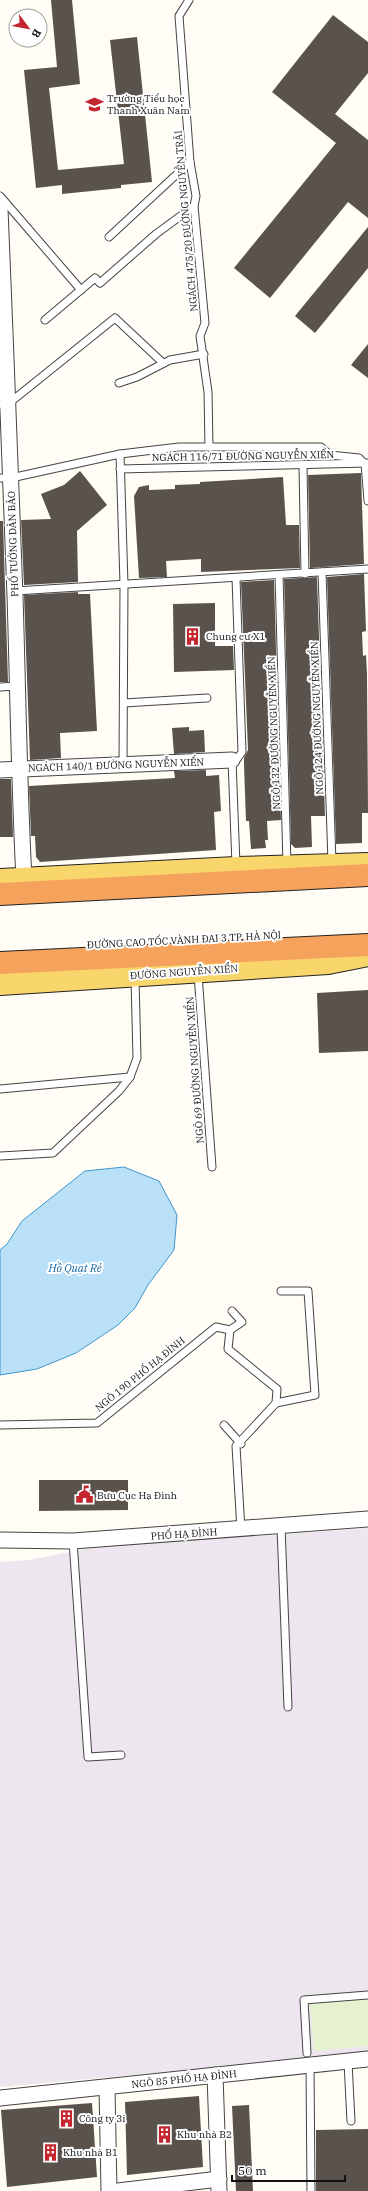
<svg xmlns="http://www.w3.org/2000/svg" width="368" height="2191" font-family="'IBM Plex Serif',serif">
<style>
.industrial{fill:#eee6ef}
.pitch{fill:#e6f2cf}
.water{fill:#b9e0f7;stroke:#3f96cf}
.building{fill:#5a524d}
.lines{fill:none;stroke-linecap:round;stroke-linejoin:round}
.service-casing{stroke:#444;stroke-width:9}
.minor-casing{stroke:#444;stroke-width:17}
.primary-casing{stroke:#222;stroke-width:24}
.motorway-casing{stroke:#222;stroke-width:24}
.service{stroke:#fff;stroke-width:7}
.minor{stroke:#fff;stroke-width:15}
.primary{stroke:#f9d66b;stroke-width:22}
.motorway{stroke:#f5a25d;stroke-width:22}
.labels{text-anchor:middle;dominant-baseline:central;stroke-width:4;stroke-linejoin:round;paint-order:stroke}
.poi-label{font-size:10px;fill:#111;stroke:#fff;text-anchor:start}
.street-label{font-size:10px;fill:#111;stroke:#fff}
.water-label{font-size:11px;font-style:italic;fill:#1768a6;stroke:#fff}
</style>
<rect width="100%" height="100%" fill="#fffdf5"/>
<path class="industrial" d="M368,1528V2054L0,2087V1562L29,1560L85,1549Z"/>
<path class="pitch" d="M368,1998V2046L314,2051L310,2003Z"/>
<path class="water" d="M124,1167L159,1181L177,1215L174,1250L148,1285L135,1308L118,1325L76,1353L37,1369L0,1375V1250L7,1244L22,1221L85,1171Z"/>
<g class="building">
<path d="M51,0H72L80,84L49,88L58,170L124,164L110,40L137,37L152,182L121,185V188L62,194V185L36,188L24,70L57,67Z"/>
<path d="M333,15L368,42V73L335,114L368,140V218L348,202L270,298L234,268L336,143L272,92Z"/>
<path d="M368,227V268L315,333L295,316Z"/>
<path d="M368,344V378L351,365Z"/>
<path d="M80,471L107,505L77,531L78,582L24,585L21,520L51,519L41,494L64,485Z"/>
<path d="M361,473L364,564L310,568L308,475Z"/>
<path d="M283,477L286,525H299L300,568L201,572V559L166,561L167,577L139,578L134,496L139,487L149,485V490L175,489V485L200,484V482Z"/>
<path d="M0,521H3L8,682H0Z"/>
<path d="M364,574L366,631L362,632L363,656L366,655L367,674L368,813H362V843L336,844L327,577Z"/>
<path d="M317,577L325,816H311L312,847L295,848L291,844L284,579Z"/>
<path d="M274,580L281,820L267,821L268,840H265L266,848L251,849L249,821H246L244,765V758L248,750L241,582Z"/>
<path d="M78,592V594H90L97,731L60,733L61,758L30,760L24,595Z"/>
<path d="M215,603V646H233L234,670L174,672L173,604Z"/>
<path d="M189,727V731L204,730L205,752L174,754L172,728Z"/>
<path d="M206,770V776L219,775L221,811L214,812L216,850L40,862L36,857L35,836H31L29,786L175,778L174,771Z"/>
<path d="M0,779H11L13,837H0Z"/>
<path d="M368,990V1051L319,1053L317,993Z"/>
<path d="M39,1480H128V1510L39,1511Z"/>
<path d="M199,2096L203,2167L127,2175L125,2102Z"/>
<path d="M92,2103L97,2177L7,2187L1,2110Z"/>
<path d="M249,2105L253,2191H236L232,2106Z"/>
<path d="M368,2129V2191H316V2130Z"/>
</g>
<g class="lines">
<defs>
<g id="service">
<path d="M189,0L179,16L190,162L196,196L194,206L205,323L200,336L208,392L209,447"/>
<path d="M0,196L81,290"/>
<path d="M109,237L190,162"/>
<path d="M45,320L95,278L100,283L156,234L194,206"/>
<path d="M119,383L137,377L170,360L204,354"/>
<path d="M0,404H8L115,318L163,363"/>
<path d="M120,454L124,584L123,765"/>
<path d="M365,464L368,501"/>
<path d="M303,466L305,574"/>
<path d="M120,469L368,463"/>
<path d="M0,478H11L120,454L179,447H321L330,455L359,458L365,464"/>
<path d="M322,572L332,862"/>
<path d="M279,575L287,865"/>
<path d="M236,578L242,752L237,759L232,760L236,865"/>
<path d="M15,591L368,569"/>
<path d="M0,687L18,686"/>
<path d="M124,703L207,698"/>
<path d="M198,974L212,1167"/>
<path d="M0,1089L130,1077"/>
<path d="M0,1156L53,1153L119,1091L130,1077L137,1058L135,978"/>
<path d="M230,1330L242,1322L232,1311"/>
<path d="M276,1403L315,1395L308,1291H281"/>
<path d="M0,1425L97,1423L216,1327L230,1330L228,1349L277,1389L276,1403L236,1446L241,1530"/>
<path d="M224,1425L241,1444"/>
<path d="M281,1527L288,1707"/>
<path d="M73,1541L88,1757L121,1755"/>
<path d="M307,2053L304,2000L368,1995"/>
<path d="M348,2062L351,2121"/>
<path d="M310,2066L311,2191"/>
</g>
<g id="minor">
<path d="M0,209C5,338 11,467 15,596C18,691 19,785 24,879"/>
<path d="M0,770L232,760"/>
<path d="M0,1540L73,1541L368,1519"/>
<path d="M215,2075L219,2191"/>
<path d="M107,2088L109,2191"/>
<path d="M0,2098L368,2059"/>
<path d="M118,2191L219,2179"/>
</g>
<g id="primary">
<path d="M0,880L236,868L368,864"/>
<path d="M0,984L328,963L368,955"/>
</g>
<g id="motorway">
<path d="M0,894L368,875"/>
<path d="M0,963L368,945"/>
</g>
</defs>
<use href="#service" class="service-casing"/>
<use href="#minor" class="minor-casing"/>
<use href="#primary" class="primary-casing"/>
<use href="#motorway" class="motorway-casing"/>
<use href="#service" class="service"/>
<use href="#minor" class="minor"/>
<use href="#primary" class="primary"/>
<use href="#motorway" class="motorway"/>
</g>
<defs>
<symbol id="school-bare" viewBox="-9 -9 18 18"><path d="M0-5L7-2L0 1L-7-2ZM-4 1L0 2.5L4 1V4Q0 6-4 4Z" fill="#c4262e" stroke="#fff" stroke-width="2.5" paint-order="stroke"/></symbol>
<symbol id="building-bare" viewBox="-9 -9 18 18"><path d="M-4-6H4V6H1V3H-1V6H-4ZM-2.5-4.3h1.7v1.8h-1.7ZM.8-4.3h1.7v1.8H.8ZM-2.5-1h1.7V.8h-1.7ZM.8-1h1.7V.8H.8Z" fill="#c4262e" stroke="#fff" stroke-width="2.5" paint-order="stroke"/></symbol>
<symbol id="civic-bare" viewBox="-9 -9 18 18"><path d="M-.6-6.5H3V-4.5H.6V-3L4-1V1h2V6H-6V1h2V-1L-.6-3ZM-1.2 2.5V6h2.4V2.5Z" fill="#c4262e" stroke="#fff" stroke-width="2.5" paint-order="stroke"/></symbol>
</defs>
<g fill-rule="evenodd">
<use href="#school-bare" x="82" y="92" width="25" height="25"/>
<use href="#building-bare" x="180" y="624" width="25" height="25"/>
<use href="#civic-bare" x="72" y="1482" width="25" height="25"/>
<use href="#building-bare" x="54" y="2106" width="25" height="25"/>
<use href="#building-bare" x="152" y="2122" width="25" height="25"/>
<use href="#building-bare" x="38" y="2140" width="25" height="25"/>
</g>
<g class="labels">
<g class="poi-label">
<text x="107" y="98">Trường Tiểu học<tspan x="107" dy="12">Thanh Xuân Nam</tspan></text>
<text x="206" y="636">Chung cư X1</text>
<text x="97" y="1495">Bưu Cục Hạ Đình</text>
<text x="79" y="2118">Công ty 3i</text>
<text x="177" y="2134">Khu nhà B2</text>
<text x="63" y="2152">Khu nhà B1</text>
</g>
<g class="street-label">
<text transform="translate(186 221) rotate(-95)">NGÁCH 475/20 ĐƯỜNG NGUYỄN TRÃI</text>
<text transform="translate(243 456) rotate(-1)">NGÁCH 116/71 ĐƯỜNG NGUYỄN XIỂN</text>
<text transform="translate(13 544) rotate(-92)">PHỐ TƯỞNG DÂN BẢO</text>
<text transform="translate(317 718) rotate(-92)">NGÕ 124 ĐƯỜNG NGUYỄN XIỂN</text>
<text transform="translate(274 733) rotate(-92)">NGÕ 132 ĐƯỜNG NGUYỄN XIỂN</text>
<text transform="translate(116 765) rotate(-2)">NGÁCH 140/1 ĐƯỜNG NGUYỄN XIỂN</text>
<text transform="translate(184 940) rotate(-3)">ĐƯỜNG CAO TỐC VÀNH ĐAI 3 TP. HÀ NỘI</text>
<text transform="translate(184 972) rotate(-4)">ĐƯỜNG NGUYỄN XIỂN</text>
<text transform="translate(195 1070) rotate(-94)">NGÕ 69 ĐƯỜNG NGUYỄN XIỂN</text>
<text transform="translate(140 1374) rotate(-39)">NGÕ 190 PHỐ HẠ ĐÌNH</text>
<text transform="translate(184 1534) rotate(-4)">PHỐ HẠ ĐÌNH</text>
<text transform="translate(184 2079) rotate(-6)">NGÕ 85 PHỐ HẠ ĐÌNH</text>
</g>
<g class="water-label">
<text x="75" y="1268">Hồ Quạt Rẻ</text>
</g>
</g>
<g transform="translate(28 28) rotate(122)"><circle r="19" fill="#ffffff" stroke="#a0a0a0"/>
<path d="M0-3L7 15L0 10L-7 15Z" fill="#c4262e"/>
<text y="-6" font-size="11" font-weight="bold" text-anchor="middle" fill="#111111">B</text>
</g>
<path d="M232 2175v6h113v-6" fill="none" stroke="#111111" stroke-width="2"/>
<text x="238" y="2175" font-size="12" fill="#111111" stroke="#ffffff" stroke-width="3" paint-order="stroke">50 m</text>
</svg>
